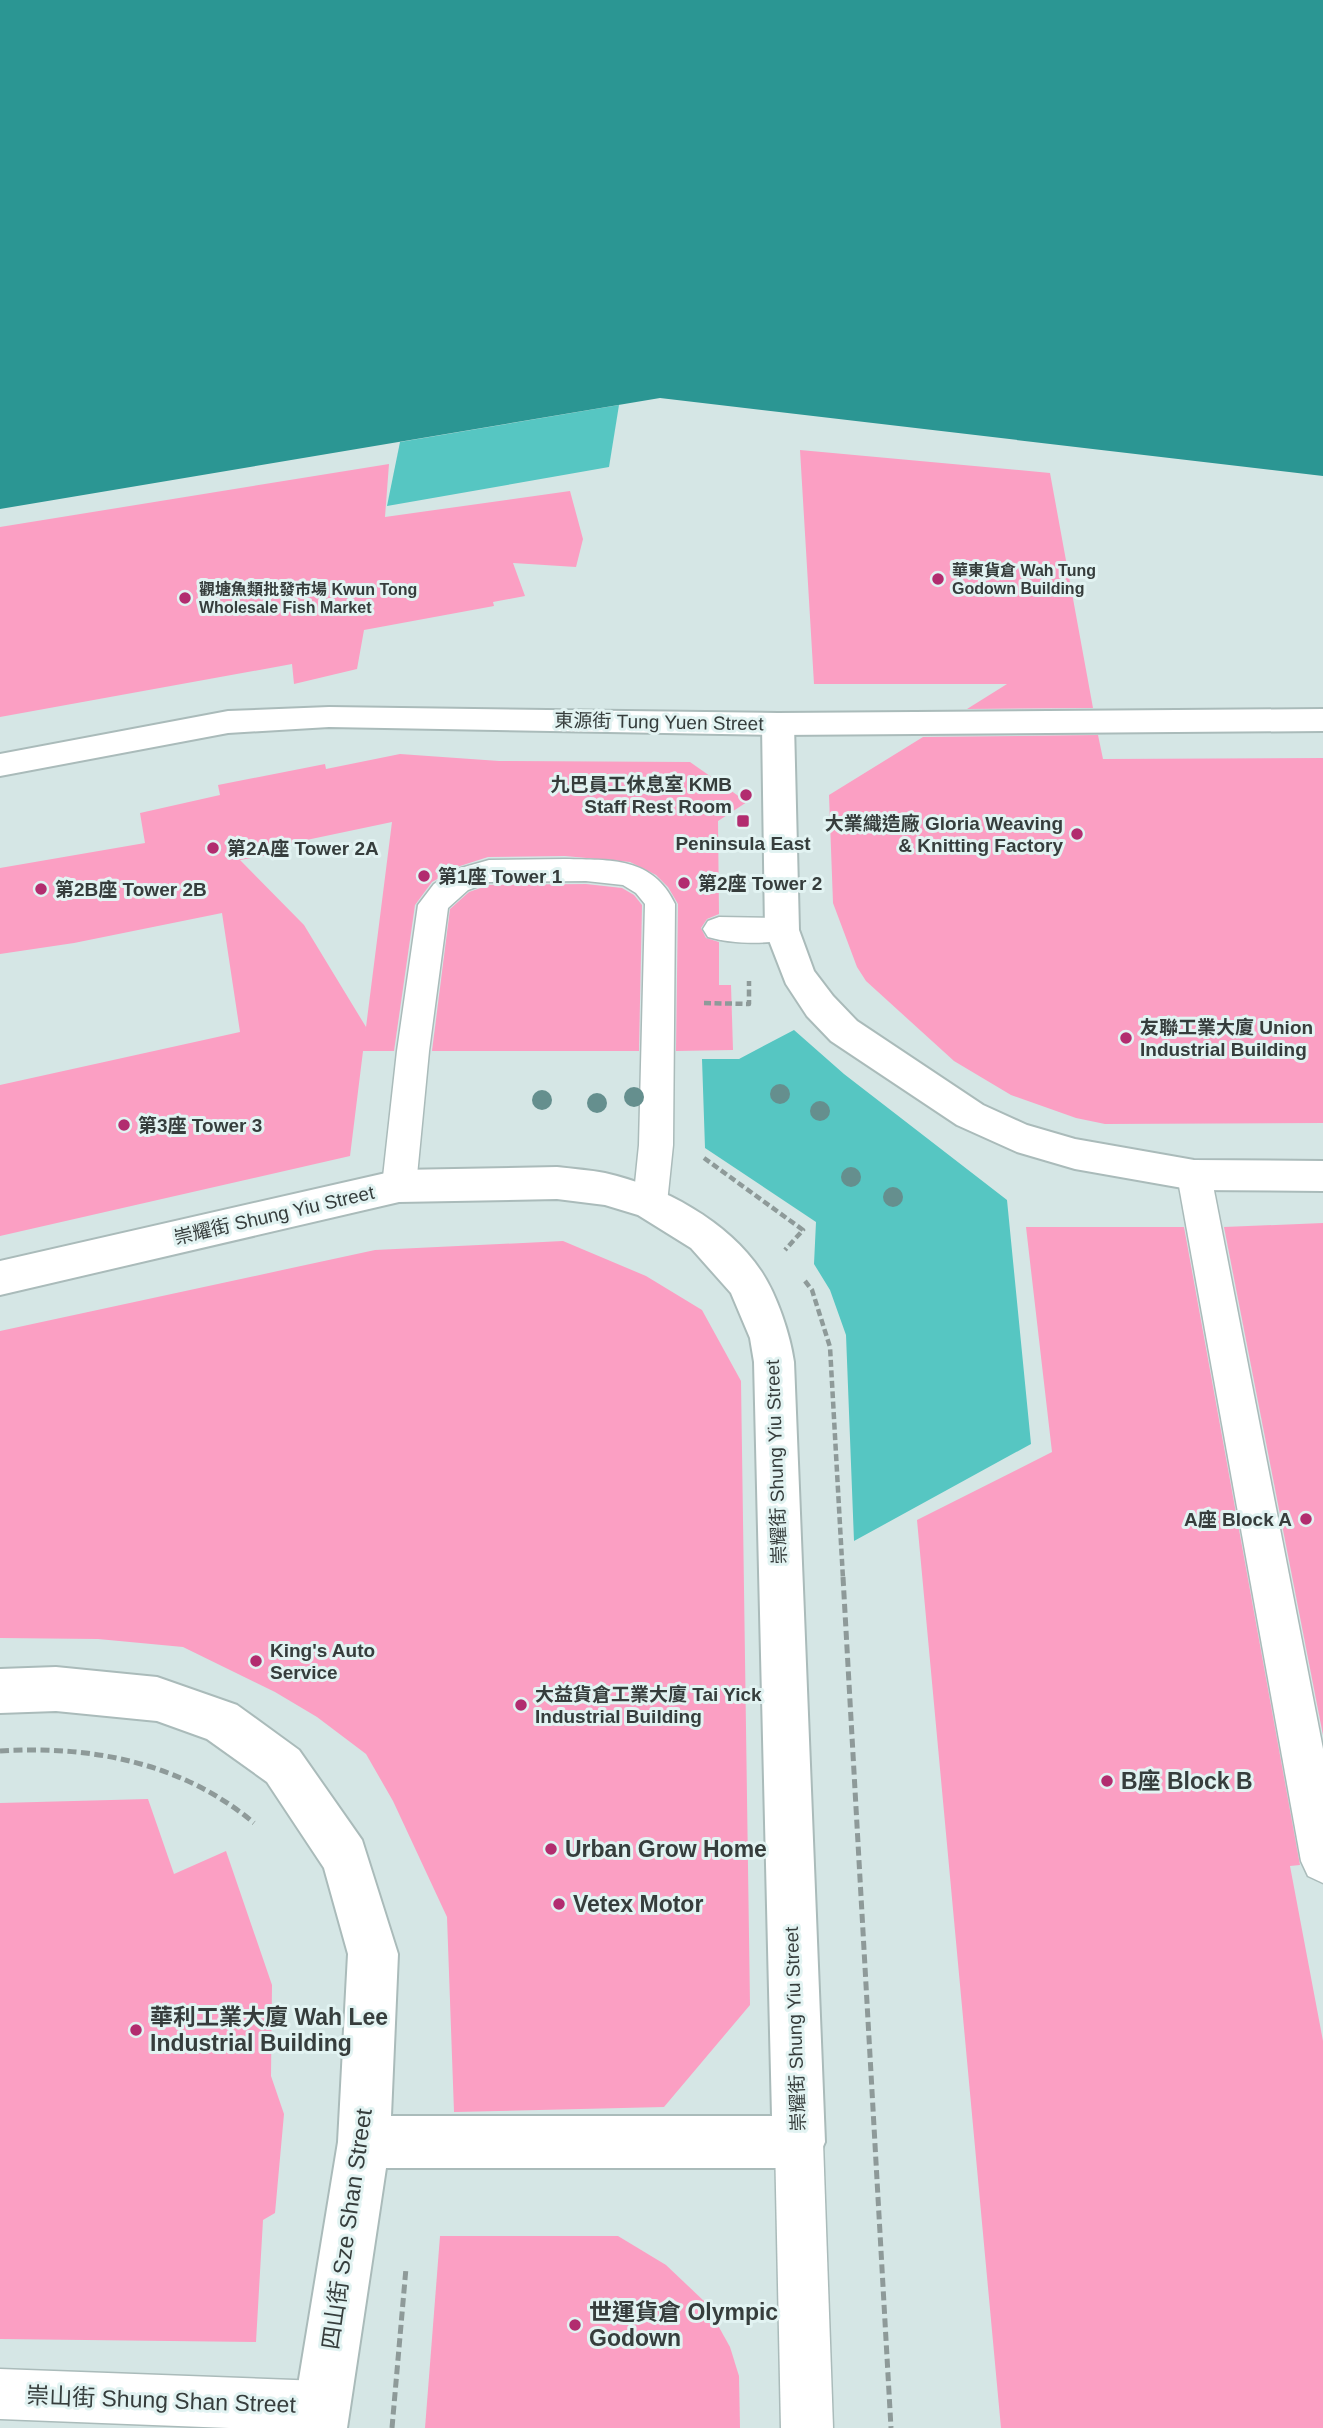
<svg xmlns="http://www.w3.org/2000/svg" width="1323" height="2428" font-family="Helvetica,'Noto Sans TC',sans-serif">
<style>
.green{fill:#56c6c2}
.water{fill:#2b9693}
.building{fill:#fb9fc3}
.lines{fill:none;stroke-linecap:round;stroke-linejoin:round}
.lane-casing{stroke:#aabbba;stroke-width:3}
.street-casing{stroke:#aabbba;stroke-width:4}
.secondary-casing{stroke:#aabbba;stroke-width:4}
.path-far1{stroke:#8e9a99;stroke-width:4.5;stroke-dasharray:7 3.5;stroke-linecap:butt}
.path{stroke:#8e9a99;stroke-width:5;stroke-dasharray:9 4.5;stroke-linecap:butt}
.lane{fill:#fff;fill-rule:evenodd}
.street{fill:#fff;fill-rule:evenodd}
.secondary{fill:#fff;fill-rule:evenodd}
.tree{fill:#658f8e}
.poi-dot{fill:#b22c6f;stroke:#e2f3f2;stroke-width:2.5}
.labels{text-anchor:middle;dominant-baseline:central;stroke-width:6;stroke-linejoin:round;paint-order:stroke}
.far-poi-label{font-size:16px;font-weight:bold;fill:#363d3c;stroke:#e2f3f2;text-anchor:start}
.street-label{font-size:19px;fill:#363d3c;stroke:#e2f3f2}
.poi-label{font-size:19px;font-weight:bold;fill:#363d3c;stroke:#e2f3f2;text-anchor:start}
.near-poi-label{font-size:23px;font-weight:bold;fill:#363d3c;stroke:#e2f3f2;text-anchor:start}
.near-street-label{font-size:23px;fill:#363d3c;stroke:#e2f3f2}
</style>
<rect width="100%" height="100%" fill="#d5e6e5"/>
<g class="green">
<path d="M619,405L609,467L387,506L400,442Z"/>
<path d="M794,1030L844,1074L1007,1200L1031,1444L854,1541L846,1335L830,1290L814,1264L816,1222L705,1148L702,1059H739Z"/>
</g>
<path class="water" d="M0,0H1323V476L660,398L0,509Z"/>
<g class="building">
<path d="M800,450L1050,473L1093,708L967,709L1007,684H814Z"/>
<path d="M389,464L385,517L570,491L583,539L576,567L513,563L525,596L493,602L494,606L364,630L357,669L294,684L292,664L0,717V527Z"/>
<path d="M1098,735L1103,759L1323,758V1123L1105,1124L1076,1118L1011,1095L954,1061L866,981L857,967L833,903L829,795L923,737Z"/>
<path d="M400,754L499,761L690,762L747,802L718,821L719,914L707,919L701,928L706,938L719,942V985H731L733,1050L676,1051L678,904L668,887L656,875L630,862L565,856L488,857L460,866L432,882L415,905L394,1051H363L392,822L278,846L280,853L240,860L304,925L366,1027L350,1156L0,1236V1085L240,1032L222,913L74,943L0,954V868L145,843L140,813L220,795L218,785L325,764L326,769Z"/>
<path d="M586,884L622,888L634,895L642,905L639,1051H432L450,909L469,892L489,885Z"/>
<path d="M1323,1223V1735L1224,1227Z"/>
<path d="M1026,1227H1184L1300,1865L1290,1866L1323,2041V2428H1001L917,1520L1052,1452Z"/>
<path d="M563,1241L646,1276L702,1310L741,1381L750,2005L664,2107L454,2112L447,1917L393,1801L366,1754L317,1717L275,1692L183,1647L98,1639L0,1638V1331L375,1250Z"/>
<path d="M148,1799L174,1874L226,1851L272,1985L271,2076L284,2114L275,2213L263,2220L256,2342L0,2339V1803Z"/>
<path d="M440,2236H618L666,2265L705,2302L730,2347L739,2376L740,2428H425Z"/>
</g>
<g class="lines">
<defs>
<g id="lane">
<path d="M565,859C611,860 653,857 675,904L673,1145L667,1203L662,1213L650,1217L638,1213L633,1203L639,1145L645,904L636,893L623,885L586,881L489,882L468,890L448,908L429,1051L416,1186L411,1196L399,1200L387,1196L382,1186L397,1051L418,905L434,884L461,868L489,860Z"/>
<path d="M719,917L782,918L793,922L798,930L793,938C769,945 732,944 708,937L703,929L708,921Z"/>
<path d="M1194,1161L1206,1165L1211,1175L1323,1749V1883L1308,1876L1301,1861L1177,1175L1182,1165Z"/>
<path d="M799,2118L816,2125L823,2142L833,2428H781L775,2142L782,2125Z"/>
<path d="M0,2369L321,2381L339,2388L346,2406L339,2424L329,2428H229L0,2419Z"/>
</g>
<g id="street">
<path d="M778,713L789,717L794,724L799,930L814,971L833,996L857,1021L983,1105L1027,1125L1075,1139L1194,1160L1323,1161V1191L1194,1190L1075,1169L1017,1152L957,1125L831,1041L807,1016L786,984L765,930L762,724L767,717Z"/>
<path d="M557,1167C573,1169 590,1170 605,1173C663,1186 728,1221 761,1271C777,1295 790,1334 794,1362L825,2142L817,2160L799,2168H386L347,2428H291L338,2142L348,1954L324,1868L267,1782L207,1739L157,1721L56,1711L0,1713V1669L56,1667L157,1677L237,1705L299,1750L362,1840L398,1954L391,2116H772L754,1362L750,1338L731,1293L691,1248L638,1215L605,1205L557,1199L399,1202L0,1295V1261L399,1170Z"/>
</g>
<path id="secondary" d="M329,707L778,713L1323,709V731L778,735L329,727L228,733L0,776V754L228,711Z"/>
</defs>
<use href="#lane" class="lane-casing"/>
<use href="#street" class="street-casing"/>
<use href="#secondary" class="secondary-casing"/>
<g class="path-far1">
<path d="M704,1003L749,1004V981"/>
<path d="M704,1158L803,1230L785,1250"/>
<path d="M805,1281L812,1290L830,1347L843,1579"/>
</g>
<g class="path">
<path d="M843,1577L891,2428"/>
<path d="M0,1751C91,1745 183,1763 254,1823"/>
<path d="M392,2428L406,2268"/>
</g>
<use href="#lane" class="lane"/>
<use href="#street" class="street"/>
<use href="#secondary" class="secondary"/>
</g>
<g class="tree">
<circle cx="780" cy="1094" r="10"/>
<circle cx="634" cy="1097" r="10"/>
<circle cx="542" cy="1100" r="10"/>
<circle cx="597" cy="1103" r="10"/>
<circle cx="820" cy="1111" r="10"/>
<circle cx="851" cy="1177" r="10"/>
<circle cx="893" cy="1197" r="10"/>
</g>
<g class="poi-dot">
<circle cx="938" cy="579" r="7"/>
<circle cx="185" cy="598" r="7"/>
<circle cx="746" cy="795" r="7"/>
<rect x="736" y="814" width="14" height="14" rx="3.5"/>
<circle cx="1077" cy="834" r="7"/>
<circle cx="213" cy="848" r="7"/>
<circle cx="424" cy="876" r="7"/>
<circle cx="684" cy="883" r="7"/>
<circle cx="41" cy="889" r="7"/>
<circle cx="1126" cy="1038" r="7"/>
<circle cx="124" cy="1125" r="7"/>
<circle cx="1306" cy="1519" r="7"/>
<circle cx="256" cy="1661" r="7"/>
<circle cx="521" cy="1705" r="7"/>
<circle cx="1107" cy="1781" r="7"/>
<circle cx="551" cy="1849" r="7"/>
<circle cx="559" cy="1904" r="7"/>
<circle cx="136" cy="2030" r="7"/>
<circle cx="575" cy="2325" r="7"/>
</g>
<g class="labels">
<g class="far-poi-label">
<text x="952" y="570">華東貨倉 Wah Tung<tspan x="952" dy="18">Godown Building</tspan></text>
<text x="199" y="589">觀塘魚類批發市場 Kwun Tong<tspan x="199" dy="18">Wholesale Fish Market</tspan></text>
</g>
<g class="street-label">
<text transform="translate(659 722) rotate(1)">東源街 Tung Yuen Street</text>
<text transform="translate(274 1215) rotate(-13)">崇耀街 Shung Yiu Street</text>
<text transform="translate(776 1462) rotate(-92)">崇耀街 Shung Yiu Street</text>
<text transform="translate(795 2029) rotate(-92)">崇耀街 Shung Yiu Street</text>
</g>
<g class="poi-label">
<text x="732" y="784" text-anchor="end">九巴員工休息室 KMB<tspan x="732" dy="22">Staff Rest Room</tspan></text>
<text x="1063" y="823" text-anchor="end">大業織造廠 Gloria Weaving<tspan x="1063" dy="22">&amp; Knitting Factory</tspan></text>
<text x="743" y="843" text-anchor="middle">Peninsula East</text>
<text x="227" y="848">第2A座 Tower 2A</text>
<text x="438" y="876">第1座 Tower 1</text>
<text x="698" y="883">第2座 Tower 2</text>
<text x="55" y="889">第2B座 Tower 2B</text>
<text x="1140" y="1027">友聯工業大廈 Union<tspan x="1140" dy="22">Industrial Building</tspan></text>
<text x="138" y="1125">第3座 Tower 3</text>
<text x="1292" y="1519" text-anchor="end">A座 Block A</text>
<text x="270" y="1650">King's Auto<tspan x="270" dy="22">Service</tspan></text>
<text x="535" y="1694">大益貨倉工業大廈 Tai Yick<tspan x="535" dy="22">Industrial Building</tspan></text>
</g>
<g class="near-poi-label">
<text x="1121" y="1781">B座 Block B</text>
<text x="565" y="1849">Urban Grow Home</text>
<text x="573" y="1904">Vetex Motor</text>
<text x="150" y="2017">華利工業大廈 Wah Lee<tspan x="150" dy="26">Industrial Building</tspan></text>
<text x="589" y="2312">世運貨倉 Olympic<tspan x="589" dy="26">Godown</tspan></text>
</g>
<g class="near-street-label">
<text transform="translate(347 2229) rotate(-82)">四山街 Sze Shan Street</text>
<text transform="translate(161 2400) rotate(2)">崇山街 Shung Shan Street</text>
</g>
</g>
</svg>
